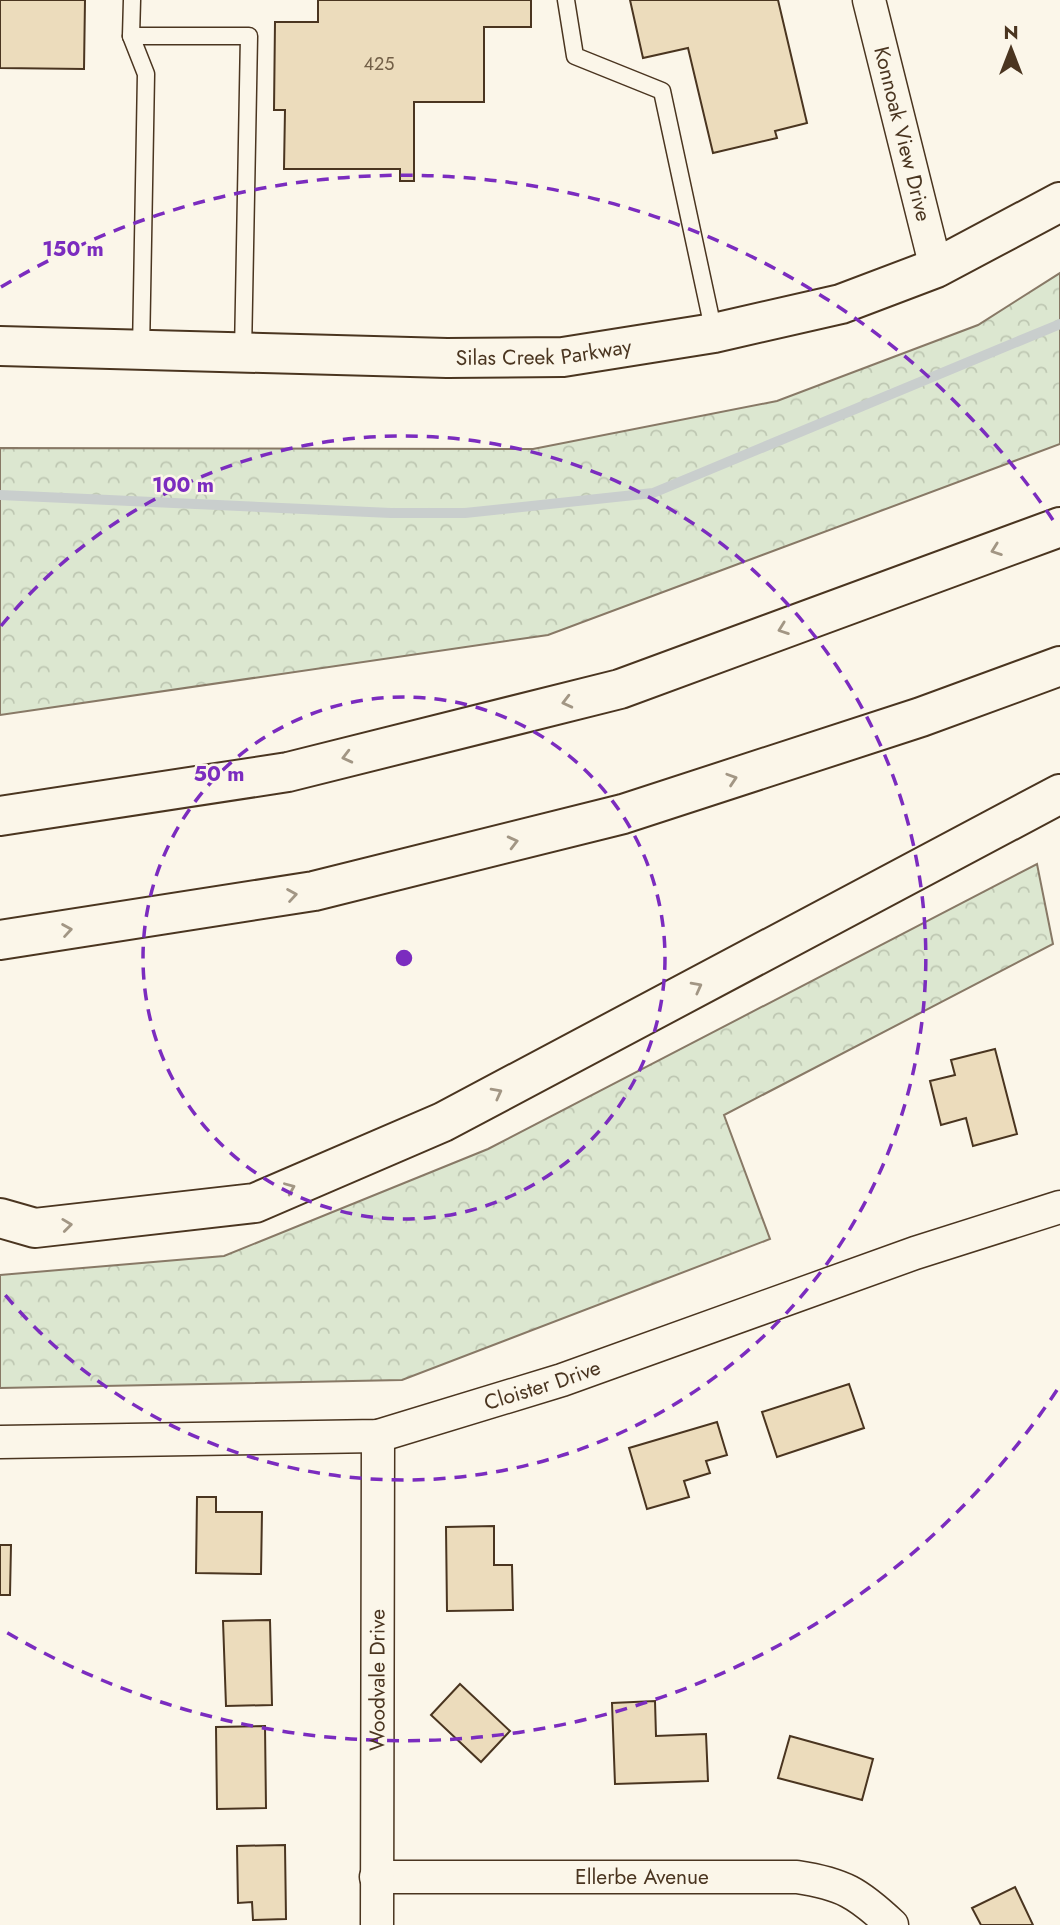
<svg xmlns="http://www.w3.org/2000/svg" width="1060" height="1925" font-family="Jost,sans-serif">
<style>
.forest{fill:url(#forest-crowns);stroke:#887966;stroke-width:2}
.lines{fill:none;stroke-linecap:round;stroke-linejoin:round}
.stream{stroke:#c9cecd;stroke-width:10}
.building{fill:#ecdcbc;stroke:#4a3520;stroke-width:2}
.lane-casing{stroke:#4a3520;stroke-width:19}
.street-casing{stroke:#4a3520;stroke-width:35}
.primary-casing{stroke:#4a3520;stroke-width:42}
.highway-casing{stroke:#4a3520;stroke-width:42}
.lane{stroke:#fbf6e9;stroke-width:16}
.street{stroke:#fbf6e9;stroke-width:32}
.primary{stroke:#fbf6e9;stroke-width:38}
.highway{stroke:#fbf6e9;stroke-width:38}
.oneway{stroke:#a29684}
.ring{fill:none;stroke:#7b2cbf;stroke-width:3.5;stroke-dasharray:12 9}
.labels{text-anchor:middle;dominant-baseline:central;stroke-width:5;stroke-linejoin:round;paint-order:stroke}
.number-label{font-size:18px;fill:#725f47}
.street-label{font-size:21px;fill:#4a3520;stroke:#fbf6e9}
.centre{fill:#7b2cbf;stroke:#fbf6e9;stroke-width:3.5}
.ring-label{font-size:21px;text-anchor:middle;font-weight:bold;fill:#7b2cbf;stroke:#fbf6e9;stroke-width:5;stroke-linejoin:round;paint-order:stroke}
</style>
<defs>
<pattern id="forest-crowns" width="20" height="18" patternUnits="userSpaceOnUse" patternTransform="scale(1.75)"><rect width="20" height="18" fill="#dce7d0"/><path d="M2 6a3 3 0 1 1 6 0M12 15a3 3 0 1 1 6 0" fill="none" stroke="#bec7b2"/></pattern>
</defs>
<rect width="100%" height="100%" fill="#fbf6e9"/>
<g class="forest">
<path d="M1060,273V444L548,635L0,715V448L533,449L777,401L978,325Z"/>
<path d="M1037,864L1053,944L724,1115L770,1239L402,1380L0,1388V1275L224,1256L488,1149Z"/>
</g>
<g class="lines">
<path class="stream" d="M0,495L391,513H465L653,493L1060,324"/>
</g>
<g class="building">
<path d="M0,0H85L84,69L0,68Z"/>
<path d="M318,0H531V27H484V102H414V181H400V169H284L285,110H274L275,22H318Z"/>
<path d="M630,0H778L807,123L775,131L777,138L713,153L688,48L643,58Z"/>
<path d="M995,1049L1017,1134L973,1146L966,1118L941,1125L930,1081L955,1075L951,1060Z"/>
<path d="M849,1384L864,1428L777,1457L762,1412Z"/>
<path d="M717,1422L727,1455L706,1461L710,1473L684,1481L689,1497L647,1509L629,1448Z"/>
<path d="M197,1497H216V1512H262L261,1574L196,1573Z"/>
<path d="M494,1526V1565H512L513,1610L447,1611L446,1527Z"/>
<path d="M0,1545H11L10,1595H0Z"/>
<path d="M270,1620L272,1705L226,1706L223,1621Z"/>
<path d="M460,1684L510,1731L481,1762L431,1715Z"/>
<path d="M655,1701L656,1736L706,1734L708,1781L615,1784L612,1703Z"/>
<path d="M265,1726L266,1808L217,1809L216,1727Z"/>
<path d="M790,1736L873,1759L862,1800L778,1778Z"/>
<path d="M285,1845L286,1919L253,1920L252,1902L238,1903L237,1846Z"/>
<path d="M1015,1887L1033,1925H981L972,1908Z"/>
</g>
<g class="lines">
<defs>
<g id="lane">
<path d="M132,0L131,36L146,74L141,351"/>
<path d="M566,0L575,56L662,91L714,333"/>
<path d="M131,36H249L243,353"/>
</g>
<g id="street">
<path id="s1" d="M869,0L936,268"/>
<path id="s2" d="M0,1442L378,1436L562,1380L915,1253L1060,1207"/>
<path id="s3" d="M376,1877H797C843,1884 858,1893 892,1925"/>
<path id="s4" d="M377,1925L378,1436"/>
</g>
<g id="primary">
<path id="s5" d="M0,346L447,358L563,357L714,333L841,304L936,268L1060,202"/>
</g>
<g id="highway">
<path d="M0,816L288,772L620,689L1060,527"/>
<path d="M0,940L314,891L623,814L921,717L1060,666"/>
<path d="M0,1218L35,1228L255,1203L443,1122L1060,794"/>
</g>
</defs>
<use href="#lane" class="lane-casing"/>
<use href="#street" class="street-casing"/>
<use href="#primary" class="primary-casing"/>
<use href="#highway" class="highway-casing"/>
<use href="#lane" class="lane"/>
<use href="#street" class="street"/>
<use href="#primary" class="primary"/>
<use href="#highway" class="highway"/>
</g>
<defs><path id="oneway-chevron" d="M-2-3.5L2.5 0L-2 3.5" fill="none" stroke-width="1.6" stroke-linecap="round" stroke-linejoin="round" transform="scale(1.75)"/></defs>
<g class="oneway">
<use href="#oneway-chevron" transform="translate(996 550) rotate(160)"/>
<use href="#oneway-chevron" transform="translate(783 629) rotate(160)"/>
<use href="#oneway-chevron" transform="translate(567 702) rotate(166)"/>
<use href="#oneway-chevron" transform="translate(347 757) rotate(166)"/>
<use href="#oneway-chevron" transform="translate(732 779) rotate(-18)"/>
<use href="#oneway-chevron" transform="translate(513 842) rotate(-14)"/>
<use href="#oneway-chevron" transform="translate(292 895) rotate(-9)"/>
<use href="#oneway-chevron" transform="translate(67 930) rotate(-9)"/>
<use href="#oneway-chevron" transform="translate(697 987) rotate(-28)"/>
<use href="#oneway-chevron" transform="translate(497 1093) rotate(-28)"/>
<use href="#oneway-chevron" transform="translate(290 1188) rotate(-23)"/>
<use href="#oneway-chevron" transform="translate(67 1225) rotate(-7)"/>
</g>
<g class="ring">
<circle cx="404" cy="958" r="261"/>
<path d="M1 626A522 522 0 1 1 1 1290"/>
<path d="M1057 1390A783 783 0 0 1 1 1629M1 287A783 783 0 0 1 1057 526"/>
</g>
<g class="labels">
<g class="number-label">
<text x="379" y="64">425</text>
</g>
<g class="street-label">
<text stroke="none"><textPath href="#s1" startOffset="138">Konnoak View Drive</textPath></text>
<text stroke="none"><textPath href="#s5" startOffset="544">Silas Creek Parkway</textPath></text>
<text stroke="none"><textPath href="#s2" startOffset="550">Cloister Drive</textPath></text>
<text stroke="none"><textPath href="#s4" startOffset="245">Woodvale Drive</textPath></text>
<text stroke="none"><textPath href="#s3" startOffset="266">Ellerbe Avenue</textPath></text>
</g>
</g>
<circle cx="404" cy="958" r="10" class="centre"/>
<g class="ring-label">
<text x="73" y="256">150 m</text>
<text x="183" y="492">100 m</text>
<text x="219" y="781">50 m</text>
</g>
<g transform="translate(1011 49)" stroke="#fbf6e9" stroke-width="5" paint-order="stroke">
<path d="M0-5L12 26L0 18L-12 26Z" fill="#4a3520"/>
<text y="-10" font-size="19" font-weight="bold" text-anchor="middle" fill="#4a3520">N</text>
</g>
</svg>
